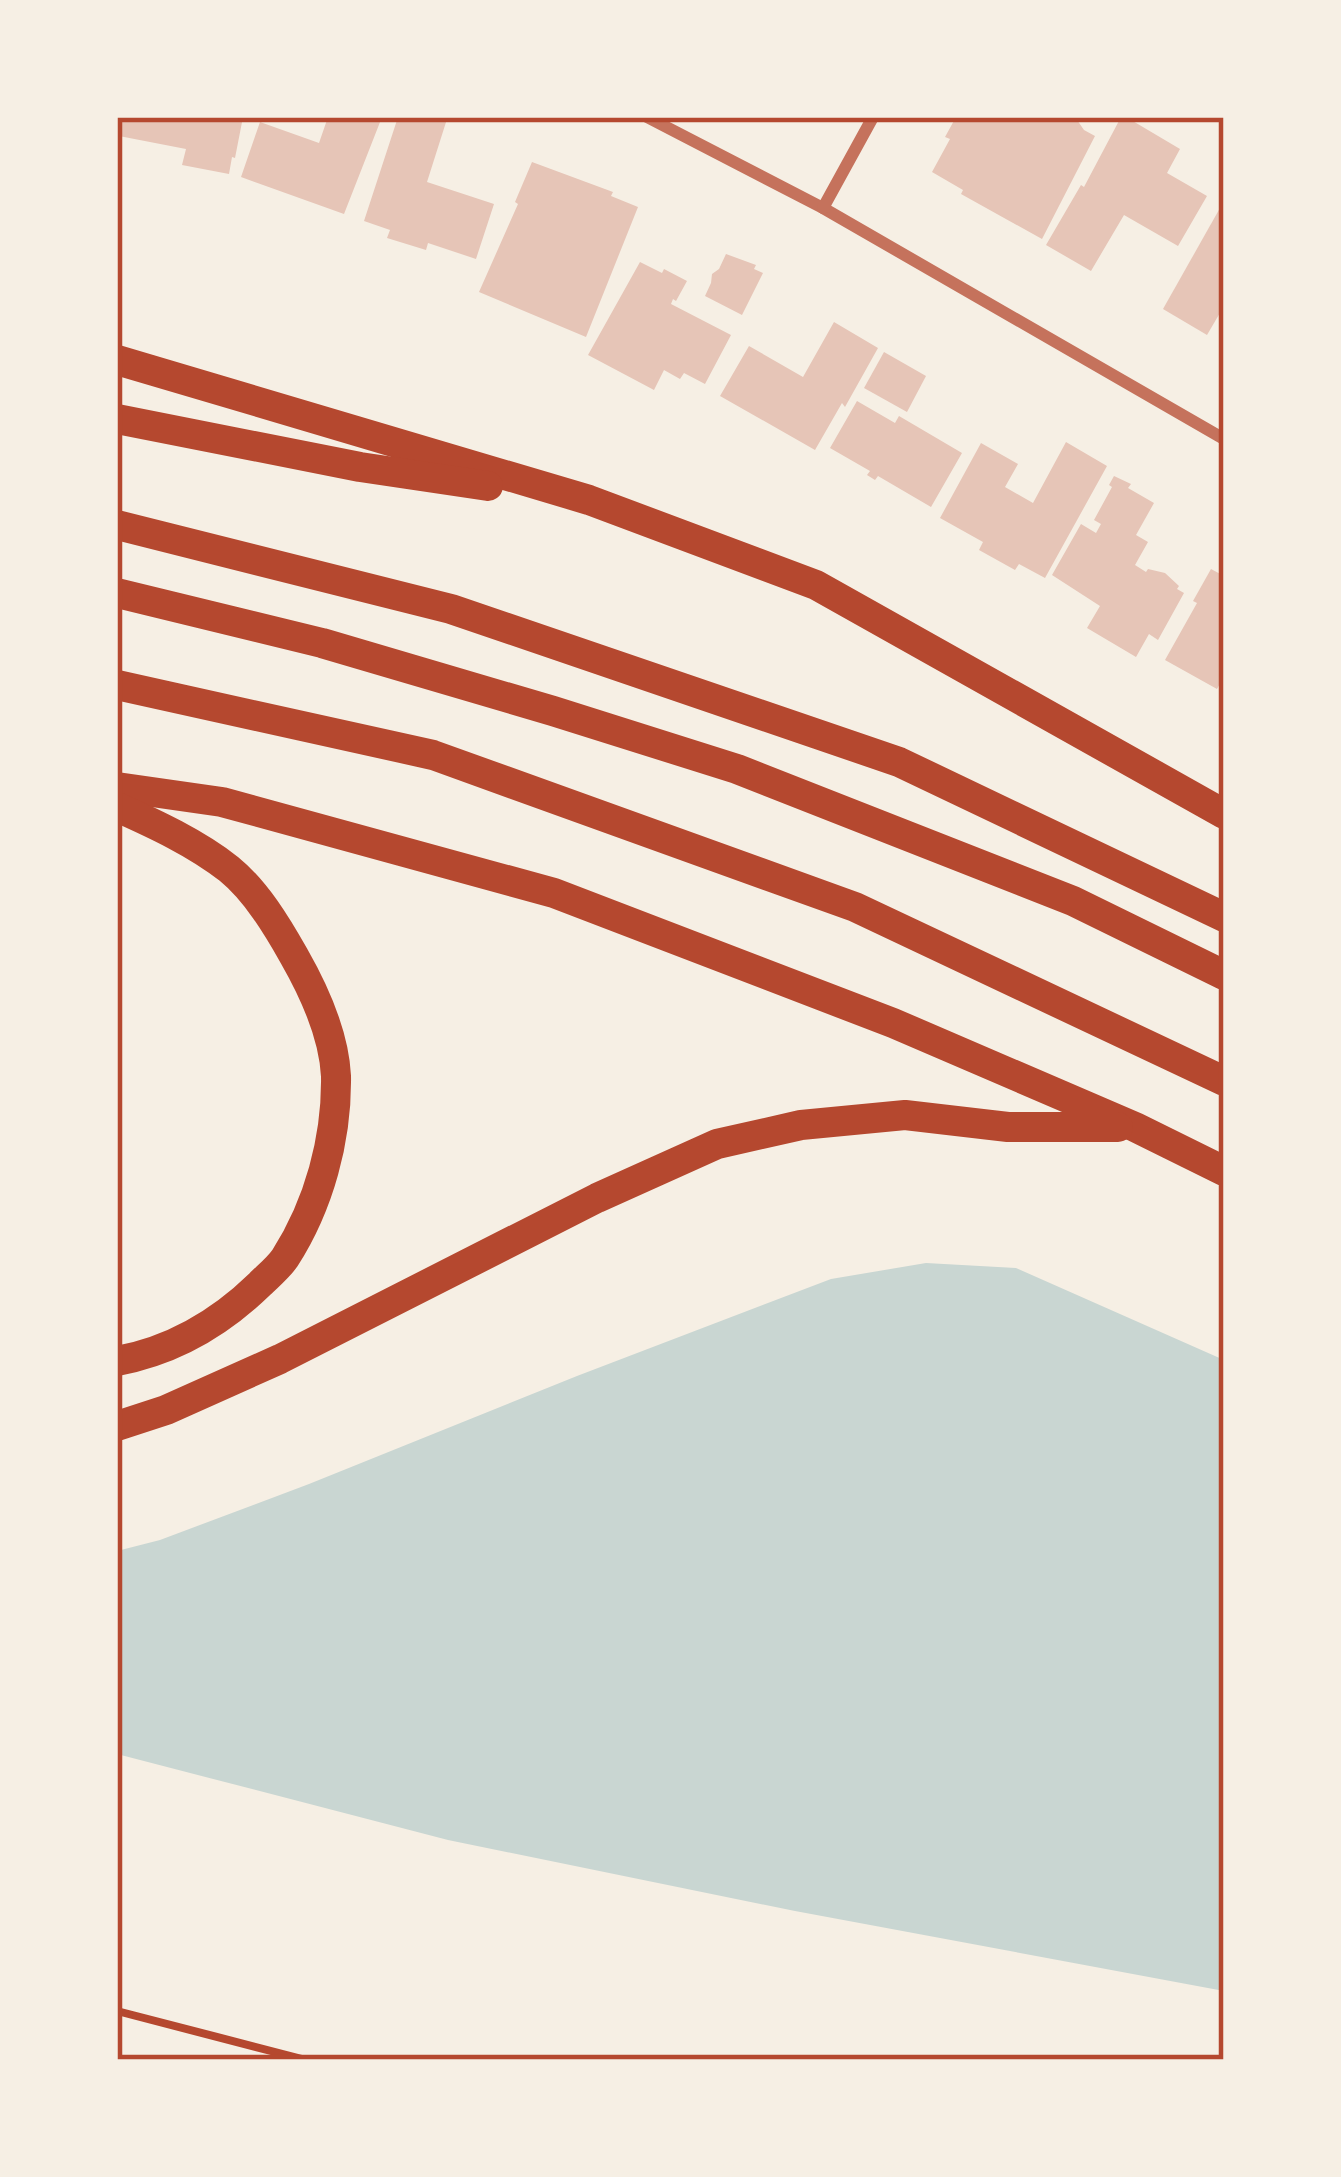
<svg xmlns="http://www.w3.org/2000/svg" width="1341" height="2177" font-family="Inter,sans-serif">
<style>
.water{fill:#c9d6d2}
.building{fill:#e6c5b7}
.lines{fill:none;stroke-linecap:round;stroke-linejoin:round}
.path{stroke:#b5482f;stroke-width:8}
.minor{stroke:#c5725c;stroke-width:12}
.motorway{stroke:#b5482f;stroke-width:30}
.neatline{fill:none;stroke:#b5482f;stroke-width:4.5}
</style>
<rect width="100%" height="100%" fill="#f6efe4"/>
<path class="water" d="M926,1263L1016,1268L1224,1360V1991L795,1911L448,1840L117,1754V1551L160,1540L309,1484L577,1376L831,1279Z"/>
<g class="building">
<path d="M122,117H243L235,158L232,157L229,174L182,165L186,149L119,136Z"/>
<path d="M328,117H382L344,214L241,177L260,122L319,143Z"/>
<path d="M398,117L447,119L427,182L494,204L476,259L428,243L426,250L387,238L390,230L364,221Z"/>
<path d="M956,117H1075L1084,130L1095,136L1042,239L961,194L963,190L932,172L950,139L945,137Z"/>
<path d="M1121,117H1126L1180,149L1167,173L1207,196L1178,246L1124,215L1091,271L1046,245L1081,185L1084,187Z"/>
<path d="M532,162L613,192L611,196L638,207L586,337L479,292L518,204L515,202Z"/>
<path d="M1220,208L1224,210V306L1207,335L1163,309Z"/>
<path d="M726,254L756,265L754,269L763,273L742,315L705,296L711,283L712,274L719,269Z"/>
<path d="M640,262L662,273L664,269L687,281L676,301L673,299L671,304L731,335L705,384L684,373L680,379L664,370L654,390L588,355Z"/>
<path d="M834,322L878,348L845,407L842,403L815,450L720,396L749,346L803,377Z"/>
<path d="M884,352L926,376L907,412L864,388Z"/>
<path d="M857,401L895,423L899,416L962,453L931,507L878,476L875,480L867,475L870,471L830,448Z"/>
<path d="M1066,442L1107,466L1045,578L1019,564L1015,570L979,550L983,542L940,518L981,443L1018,464L1005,487L1033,503Z"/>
<path d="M1114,476L1131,484L1128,488L1154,503L1136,535L1148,542L1135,565L1146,572L1148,569L1165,573L1179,586L1177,589L1184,593L1158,640L1149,634L1136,657L1087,628L1100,606L1052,575L1081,524L1096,533L1101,524L1094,520L1112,487L1109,485Z"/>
<path d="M1211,569L1224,576V676L1217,689L1165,660L1197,603L1193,601Z"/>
</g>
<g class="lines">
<path class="path" d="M117,2011L306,2060"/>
<g class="minor">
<path d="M647,117L823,208L1224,439"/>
<path d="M823,208L873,117"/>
</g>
<g class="motorway">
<path d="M117,360L589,500L816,585L1224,814"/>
<path d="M117,419L360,467L488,486"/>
<path d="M117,525L451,609L899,762L1224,917"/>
<path d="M117,593L322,643L553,711L737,769L1073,901L1224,975"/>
<path d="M117,685L433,755L855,907L1224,1081"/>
<path d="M117,787L222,802L554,893L893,1023L1135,1127L1224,1171"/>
<path d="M117,807C155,824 196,843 229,869C256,891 277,926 294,956C314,991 334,1035 336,1076C337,1139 319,1205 285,1258C278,1268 268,1276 260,1284C220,1323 171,1351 117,1361"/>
<path d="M117,1426L166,1410L280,1359L597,1198L717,1144L801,1125L905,1115L1008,1127H1118"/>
</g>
</g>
<rect width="1341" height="2177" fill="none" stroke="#f6efe4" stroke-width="240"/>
<rect x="120" y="120" width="1101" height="1937" class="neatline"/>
</svg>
